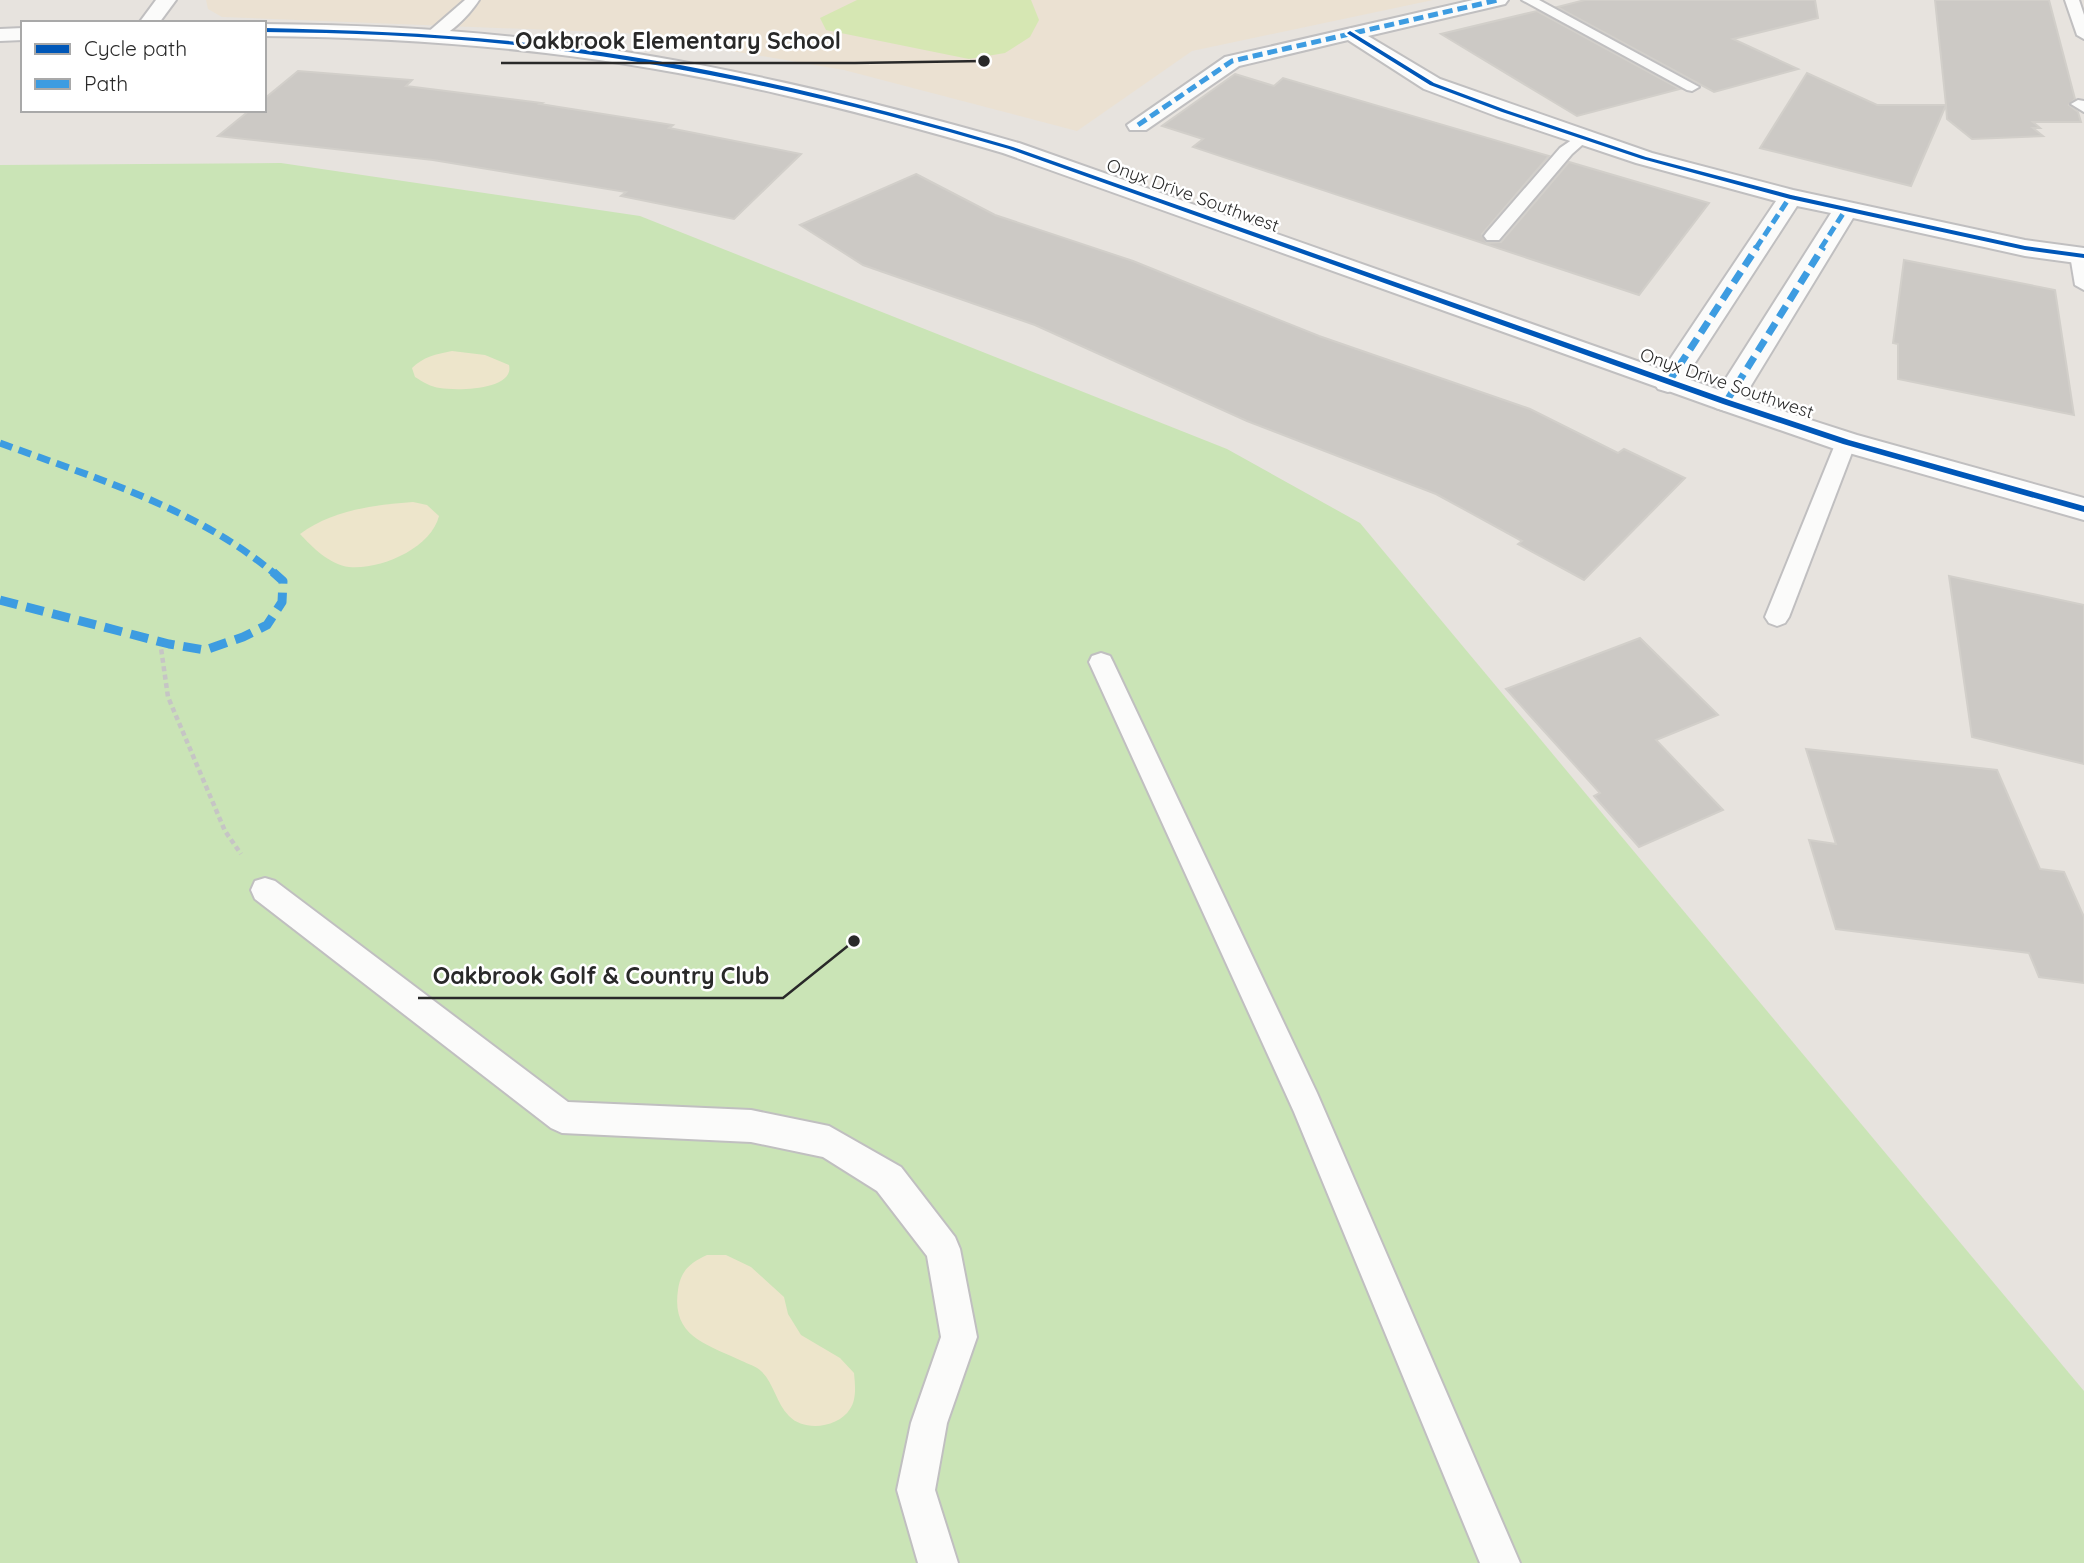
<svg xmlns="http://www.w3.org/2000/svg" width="2084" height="1563" font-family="Quicksand,sans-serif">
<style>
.education{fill:#ebe1d2}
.green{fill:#cae4b6}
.sand{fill:#ede5cb}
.pitch{fill:#d6e7b3}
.building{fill:#ccc9c5;stroke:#d2cfca;stroke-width:2}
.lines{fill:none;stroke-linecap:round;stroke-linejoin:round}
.lane-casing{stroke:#c0bfc0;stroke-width:4}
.street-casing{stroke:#c0bfc0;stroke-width:4}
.secondary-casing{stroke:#c0bfc0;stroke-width:4}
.path{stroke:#c6c5c5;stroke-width:4.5;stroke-dasharray:5 3.5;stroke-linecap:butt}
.lane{fill:#fbfbfa;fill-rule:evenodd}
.street{fill:#fbfbfa;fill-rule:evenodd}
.secondary{fill:#fbfbfa;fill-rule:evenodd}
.quiet-far2{stroke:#3d9ce1;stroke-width:5;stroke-dasharray:10 5;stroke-linecap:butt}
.quiet-far1{stroke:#3d9ce1;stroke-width:7;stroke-dasharray:13 7;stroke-linecap:butt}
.quiet{stroke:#3d9ce1;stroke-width:9;stroke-dasharray:18 9;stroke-linecap:butt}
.cycleway-casing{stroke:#fff;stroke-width:5}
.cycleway{fill:#0057b8;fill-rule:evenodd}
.labels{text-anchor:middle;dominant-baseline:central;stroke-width:5;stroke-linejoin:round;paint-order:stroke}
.far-street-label{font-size:18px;fill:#292929;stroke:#fff}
.leader{fill:none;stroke:#292929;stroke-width:2.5}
.callout-dot{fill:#292929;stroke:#fff;stroke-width:2.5}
.callout-label{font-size:23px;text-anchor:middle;font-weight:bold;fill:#292929;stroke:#fff;stroke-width:5;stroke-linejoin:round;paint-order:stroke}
</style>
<rect width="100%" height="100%" fill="#e7e3de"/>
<path class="education" d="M206,0H1433L1192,51L1077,131L844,70L626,33L222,17L208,9Z"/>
<path class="green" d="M281,163L640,216L1227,449L1360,523L2084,1391V1563H0V165Z"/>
<g class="sand">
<path d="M452,351L485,355L509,365C515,390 457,391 440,388C431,387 423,382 415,377L412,368C423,357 436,354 452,351Z"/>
<path d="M413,502L427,505L439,516C431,548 381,570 349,567C330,565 312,547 300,534C332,510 374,505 413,502Z"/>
<path d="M707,1255H726L751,1267L784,1297L788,1314L801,1335L840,1358L854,1373C855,1384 857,1399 850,1409C838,1428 804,1432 789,1416C776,1403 774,1383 761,1371C756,1366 748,1364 742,1361C707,1344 671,1337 678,1290C681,1270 690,1263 707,1255Z"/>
</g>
<path class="pitch" d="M857,0H1031L1039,20L1030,37L1005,53L969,59L826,30L820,18Z"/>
<g class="building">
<path d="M1585,0H1815L1818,18L1733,39L1798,69L1714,92L1557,7Z"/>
<path d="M1935,0H2049L2075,99L2069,105L2078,112L2081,122H2033L2040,128H2033L2043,136L1972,139L1947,119L1946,105L1911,186L1760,148L1807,73L1877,105H1946Z"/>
<path d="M1537,11L1680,89L1577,116L1441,34Z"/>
<path d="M298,71L412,80L406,86L542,103L540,104L673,125L669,128L801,154L734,219L621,196L626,192L433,160L218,136L250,110H264V99Z"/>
<path d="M1235,74L1274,86L1283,78L1549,156L1482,234L1487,243L1501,242L1569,162L1709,203L1639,295L1193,147L1203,139L1162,126Z"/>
<path d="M916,174L995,215L1133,261L1319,336L1530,409L1618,453L1624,449L1685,478L1584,580L1518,544L1522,541L1436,494L1247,421L1035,325L863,265L800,225Z"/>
<path d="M1904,260L2055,290L2074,415L1898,379V344L1893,343Z"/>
<path d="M1949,576L2084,605V764L1972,737Z"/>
<path d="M1640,638L1718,715L1656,740L1723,810L1639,847L1594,796L1600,793L1506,689Z"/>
<path d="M1806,749L1997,770L2040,869L2064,872L2084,917V983L2039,977L2029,953L1836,929L1809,840L1836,844Z"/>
</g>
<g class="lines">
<defs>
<g id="lane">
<path d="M465,0H479C470,14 445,42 427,39V33Z"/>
<path d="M1522,0H1539L1699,87L1692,91L1687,90Z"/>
<path d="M2065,0H2079L2084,15V39L2077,35Z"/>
<path d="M2078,100L2084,101V112L2071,104Z"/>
<path d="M1582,133L1590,138L1572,154L1499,240H1487L1484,236L1487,232L1560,148Z"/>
<path d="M2079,250L2084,251V290L2075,285L2070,255Z"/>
<path d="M1846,435L1853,437L1856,442L1789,617L1785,623L1777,626L1769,623L1765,617L1836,442L1839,437Z"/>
<path d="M1101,653L1110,656L1113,662L1317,1093L1520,1563H1480L1294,1112L1089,662L1092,656Z"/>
<path d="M265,878L275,881L568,1102L751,1110L829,1126L901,1167L955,1237L960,1249L977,1337L947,1423L935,1490L958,1563H918L897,1490L911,1423L941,1337L927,1256L877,1191L823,1157L751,1142L562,1133L551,1128L255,899L251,890L255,881Z"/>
</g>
<path id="street" d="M1473,0H1508L1505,4L1368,36L1440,79L1652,153L1793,190L2025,240L2084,248V264L2025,256L1853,218L1741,402L1736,408L1726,411L1716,408L1711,402L1831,213L1797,206L1678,389L1668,392L1658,389L1654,383L1776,201L1636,163L1496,116L1424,89L1348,40L1239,66L1146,130H1130L1127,125L1225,57Z"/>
<g id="secondary">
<path d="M156,0H176L159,23H139Z"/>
<path d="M264,24C360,25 455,29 549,41C709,61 865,99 1019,143L1736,396L1857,435L2084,498V520L1835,449L1716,408L1003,153C853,109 701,71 546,53C452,42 359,37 264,36Z"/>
<path d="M23,28V40L0,41V29Z"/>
</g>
</defs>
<use href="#lane" class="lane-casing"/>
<use href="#street" class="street-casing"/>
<use href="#secondary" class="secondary-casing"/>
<path class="path" d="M160,641L168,697L225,831L241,854"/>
<use href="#lane" class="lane"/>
<use href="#street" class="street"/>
<use href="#secondary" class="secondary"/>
<g class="quiet-far2">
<path d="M1138,125L1232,61L1498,0"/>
<path d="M1756,248L1790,197"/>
<path d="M1821,248L1846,209"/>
</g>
<g class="quiet-far1">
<path d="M1668,383L1757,247"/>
<path d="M1726,402L1823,247"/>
<path d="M0,443C95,478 196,508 275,574"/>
</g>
<path class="quiet" d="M0,600L169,644L205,650L243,637L267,625L282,602L283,581L273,572"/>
<defs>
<g id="cycleway">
<path d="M264,28C359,30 452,34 546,45C705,63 860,102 1013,147L1729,400L1849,440L2084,506V512L1843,444L1723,404L1009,149C858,105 706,69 549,49C455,37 360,33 264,32Z"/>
<path d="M1350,31L1434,83L1506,110L1646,157L1791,195L2025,246L2084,254V258L2025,250L1790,199L1642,159L1502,112L1430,85L1348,34L1347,33Z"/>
</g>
</defs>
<use href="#cycleway" class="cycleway-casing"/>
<use href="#cycleway" class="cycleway"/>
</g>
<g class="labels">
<g class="far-street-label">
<text transform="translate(1193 195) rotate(20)">Onyx Drive Southwest</text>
<text transform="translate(1727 383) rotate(19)">Onyx Drive Southwest</text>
</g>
</g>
<path class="leader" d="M984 61L855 63H501M854 941L783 998H418"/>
<g class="callout-dot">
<circle cx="984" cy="61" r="7"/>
<circle cx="854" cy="941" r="7"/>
</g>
<g class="callout-label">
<text x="678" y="49">Oakbrook Elementary School</text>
<text x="601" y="984">Oakbrook Golf &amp; Country Club</text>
</g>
<rect x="21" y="21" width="245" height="91" fill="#ffffff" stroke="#a9a9a9" stroke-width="2"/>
<rect x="35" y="44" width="35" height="10" fill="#0057b8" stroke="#a9a9a9" stroke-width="2"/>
<text x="84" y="56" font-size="21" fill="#292929">Cycle path</text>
<rect x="35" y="79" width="35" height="10" fill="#3d9ce1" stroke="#a9a9a9" stroke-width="2"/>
<text x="84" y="91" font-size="21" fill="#292929">Path</text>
</svg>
